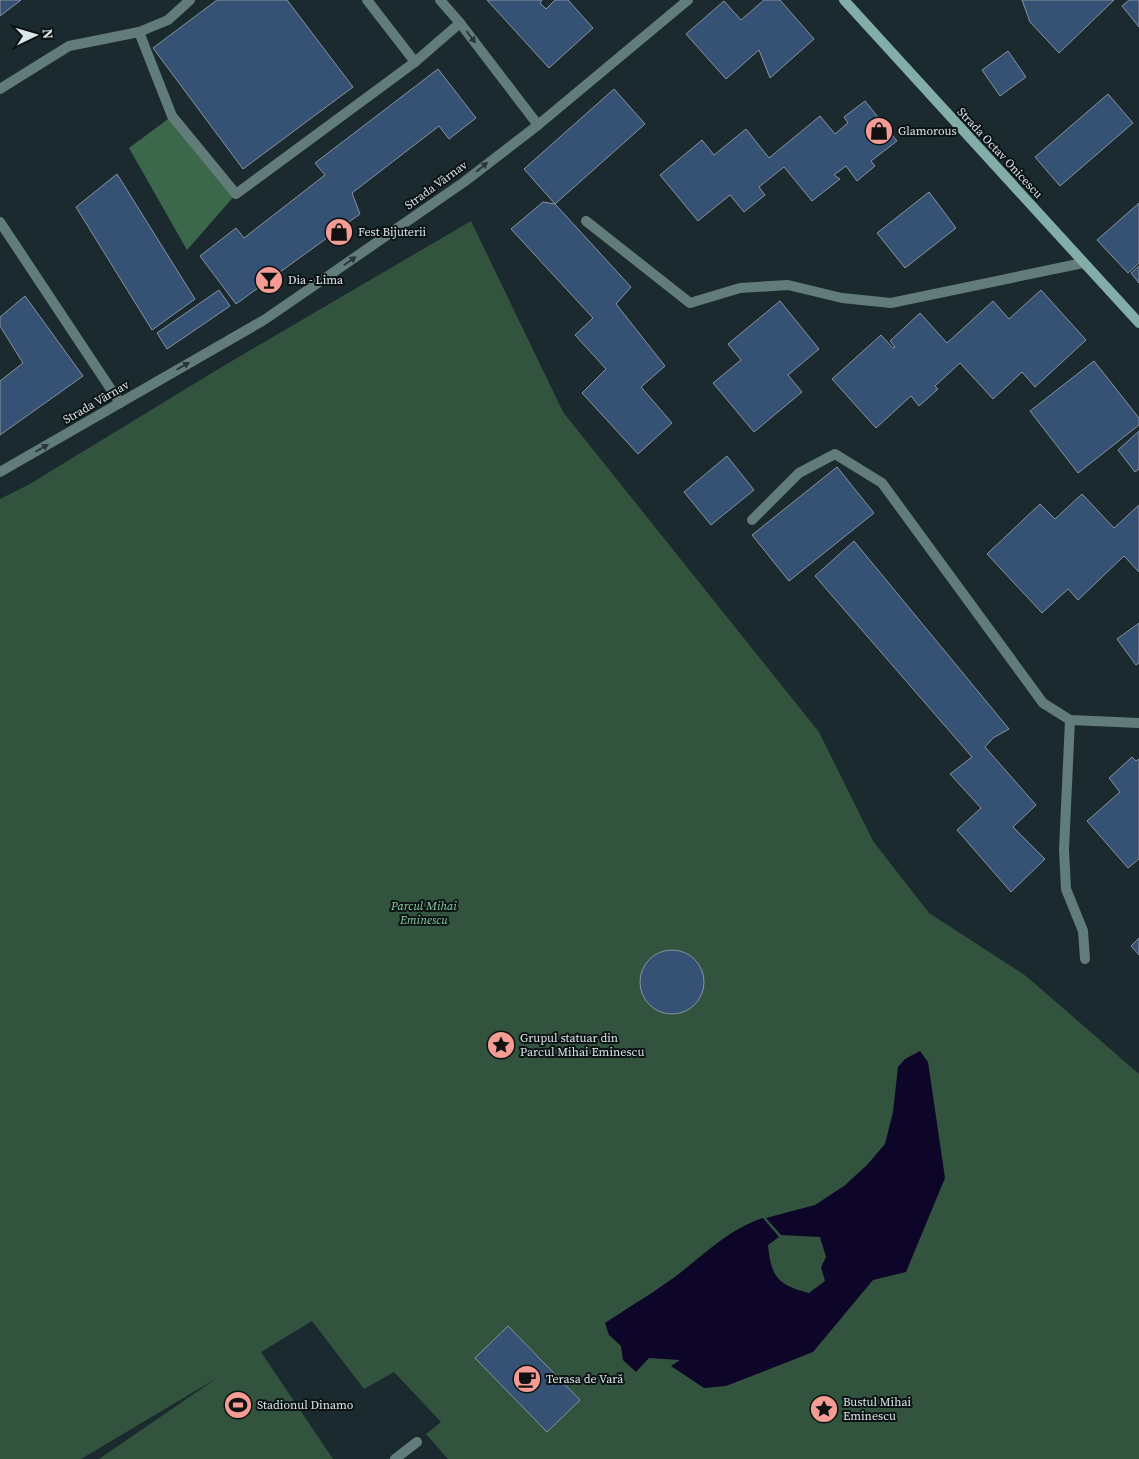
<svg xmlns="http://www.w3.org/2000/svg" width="1139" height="1459" font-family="'Source Serif 4',serif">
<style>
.green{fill:#32533d}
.forest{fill:#3b674b}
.water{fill:#0e0629}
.building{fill:#355275;stroke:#88939f}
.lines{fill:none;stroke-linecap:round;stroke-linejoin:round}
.lane{stroke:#627c79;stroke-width:10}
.street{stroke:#627c79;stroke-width:10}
.secondary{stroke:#82ada8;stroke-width:10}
.oneway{fill:#293737}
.labels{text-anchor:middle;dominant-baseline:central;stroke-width:4;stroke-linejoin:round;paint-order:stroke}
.poi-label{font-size:12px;fill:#dbe4e7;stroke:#0b1214;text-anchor:start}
.street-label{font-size:12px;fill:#dbe4e7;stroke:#0b1214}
.park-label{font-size:12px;font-style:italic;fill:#8bd2a3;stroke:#0b1214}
</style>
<rect width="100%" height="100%" fill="#1b2a2f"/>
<path class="green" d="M471,221L563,412L819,732L873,841L929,913L1026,976L1139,1074V1459H448L426,1434L441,1422L394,1372L364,1389L312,1321L261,1352L333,1459H99L217,1378L81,1459H0V499L28,485L225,365Z"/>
<path class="forest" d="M172,116L236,194L187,250L129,148Z"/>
<path class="water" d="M920,1051L928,1062L945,1178L906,1272L873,1280L813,1352L726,1386L704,1388L671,1366L680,1360L649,1358L636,1372L623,1360L621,1346L609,1335L605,1323C632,1305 660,1289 685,1269C710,1249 732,1228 763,1218L779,1237L768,1245C771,1277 778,1285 809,1293L825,1281L821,1267L826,1257L820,1237L781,1235L766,1218L815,1205L844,1186L867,1165L885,1144L893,1112L898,1067L905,1059Z"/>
<g class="building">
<path d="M0,0H21L0,16Z"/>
<path d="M217,0H287L353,87L243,169L153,48Z"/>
<path d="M487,0H542L540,3L546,9L555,0H568L593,28L549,68Z"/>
<path d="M764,0H780L814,39L770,78L759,50L726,79L686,34L724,1L741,20Z"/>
<path d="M1022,0H1114L1059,53L1030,22Z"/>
<path d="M1129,0H1139V27L1122,6Z"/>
<path d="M1008,51L1026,77L1000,96L982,70Z"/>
<path d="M438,69L476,118L449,139L439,126L352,193L360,214L236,304L200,256L236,228L244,238L325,175L315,163Z"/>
<path d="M614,89L645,124L555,204L524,169Z"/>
<path d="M1108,94L1133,123L1060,186L1035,157Z"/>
<path d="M865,101L897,141L871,161L875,166L857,181L846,166L834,175L840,179L812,201L784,167L759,187L765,195L744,212L730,195L698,221L660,175L702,140L714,155L746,129L769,158L820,116L835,134L848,123L844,117Z"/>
<path d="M117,174L195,299L152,330L76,207Z"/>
<path d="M929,192L956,228L905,268L877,233Z"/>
<path d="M543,202L555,204L631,287L616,304L665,366L641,387L672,423L638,454L582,393L606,369L575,335L593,318L511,229Z"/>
<path d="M1139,203V263L1128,273L1097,240Z"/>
<path d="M1139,266V283L1131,273Z"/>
<path d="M219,290L230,306L167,349L157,333Z"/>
<path d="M1041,290L1086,340L1035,387L1022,372L993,399L960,363L935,386L938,389L919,406L911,396L876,428L832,379L881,335L893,348L895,347L890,341L920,313L947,343L993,301L1009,319Z"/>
<path d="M25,296L83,376L0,435V381L23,363L0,326V317Z"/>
<path d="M780,301L819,349L788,375L802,392L754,432L713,383L741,360L728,344Z"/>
<path d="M1094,361L1139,418V425L1078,473L1030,411Z"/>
<path d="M1139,431V469L1135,472L1118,450Z"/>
<path d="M727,456L754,490L711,525L684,492Z"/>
<path d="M837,467L874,513L789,581L752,535Z"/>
<path d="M1082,494L1114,528L1139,505V572L1124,556L1078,600L1068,589L1042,613L987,554L1040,504L1055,519Z"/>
<path d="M854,541L1009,729L993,738L985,747L1036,805L1013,827L1045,859L1011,892L957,830L981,808L950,774L972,757L815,576Z"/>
<path d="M1139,623V663L1136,665L1117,639Z"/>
<path d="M1132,757L1136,761L1139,759V859L1128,868L1087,821L1120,792L1109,778Z"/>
<path d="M1139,938V955L1131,946Z"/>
<circle cx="672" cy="982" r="32"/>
<path d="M508,1326L580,1400L547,1432L475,1358Z"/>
</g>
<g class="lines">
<g class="lane">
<path d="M367,0L415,62"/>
<path d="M139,32L172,116L236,194L415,62L460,23"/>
<path d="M0,222L120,403"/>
<path d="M395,1459L417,1442"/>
</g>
<g class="street">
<path d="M440,0L460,23L538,125"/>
<path d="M0,89L69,46L139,32L168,20L190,0"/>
<path d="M586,221L690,303L740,288L788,285L842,298L891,303L1083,263"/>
<path d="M0,472L264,320L315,285L464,182L538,125L688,0"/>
<path d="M752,520L799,473L835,454L882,483L1043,703L1070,720L1139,723"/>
<path d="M1070,720L1064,850L1066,889L1083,931L1085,959"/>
</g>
<path class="secondary" d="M844,0L1139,323"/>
</g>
<defs><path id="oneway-solid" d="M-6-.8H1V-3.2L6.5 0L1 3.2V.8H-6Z" transform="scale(1.25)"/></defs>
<g class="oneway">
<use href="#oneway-solid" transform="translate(471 37) rotate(53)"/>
<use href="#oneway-solid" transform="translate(482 167) rotate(-40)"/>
<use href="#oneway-solid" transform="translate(350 261) rotate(-35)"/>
<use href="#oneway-solid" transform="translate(183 366) rotate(-30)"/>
<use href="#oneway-solid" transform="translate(42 448) rotate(-30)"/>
</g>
<defs>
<symbol id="shop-disc" viewBox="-11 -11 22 22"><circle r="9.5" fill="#f59c94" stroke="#0b1214"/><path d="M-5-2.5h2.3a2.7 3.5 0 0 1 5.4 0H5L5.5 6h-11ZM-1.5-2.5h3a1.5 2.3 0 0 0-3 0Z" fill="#111"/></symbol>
<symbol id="bar-disc" viewBox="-11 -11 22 22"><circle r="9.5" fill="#f59c94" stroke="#0b1214"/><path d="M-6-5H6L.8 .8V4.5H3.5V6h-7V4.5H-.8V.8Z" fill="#111"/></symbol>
<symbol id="sight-disc" viewBox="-11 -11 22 22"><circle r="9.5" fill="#f59c94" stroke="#0b1214"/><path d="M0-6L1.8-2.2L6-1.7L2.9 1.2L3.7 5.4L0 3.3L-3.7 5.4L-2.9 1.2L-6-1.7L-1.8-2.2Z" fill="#111"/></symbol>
<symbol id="cafe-disc" viewBox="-11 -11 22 22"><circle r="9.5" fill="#f59c94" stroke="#0b1214"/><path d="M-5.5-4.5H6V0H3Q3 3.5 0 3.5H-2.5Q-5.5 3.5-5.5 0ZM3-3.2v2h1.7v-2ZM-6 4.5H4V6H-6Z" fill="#111"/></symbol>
<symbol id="stadium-disc" viewBox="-11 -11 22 22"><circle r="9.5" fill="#f59c94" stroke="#0b1214"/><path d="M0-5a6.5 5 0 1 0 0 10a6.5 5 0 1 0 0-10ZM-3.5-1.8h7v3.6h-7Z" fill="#111"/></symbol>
</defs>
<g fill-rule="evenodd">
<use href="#shop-disc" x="863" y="115" width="32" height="32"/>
<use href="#shop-disc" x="323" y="216" width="32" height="32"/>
<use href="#bar-disc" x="253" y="264" width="32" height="32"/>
<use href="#sight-disc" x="485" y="1029" width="32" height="32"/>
<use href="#cafe-disc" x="511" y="1363" width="32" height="32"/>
<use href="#stadium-disc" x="222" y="1389" width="32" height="32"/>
<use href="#sight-disc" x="808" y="1393" width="32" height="32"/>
</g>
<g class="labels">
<g class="poi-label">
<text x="898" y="131">Glamorous</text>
<text x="358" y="232">Fest Bijuterii</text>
<text x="288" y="280">Dia - Lima</text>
<text x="520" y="1038">Grupul statuar din<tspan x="520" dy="14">Parcul Mihai Eminescu</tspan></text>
<text x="546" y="1379">Terasa de Vară</text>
<text x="843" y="1402">Bustul Mihai<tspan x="843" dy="14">Eminescu</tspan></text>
<text x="257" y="1405">Stadionul Dinamo</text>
</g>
<g class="street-label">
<text transform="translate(1000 153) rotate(47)">Strada Octav Onicescu</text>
<text transform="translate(436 185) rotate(-36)">Strada Vârnav</text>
<text transform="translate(96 402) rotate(-30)">Strada Vârnav</text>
</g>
<g class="park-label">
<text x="424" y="906">Parcul Mihai<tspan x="424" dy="14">Eminescu</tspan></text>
</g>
</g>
<g transform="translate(35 35) rotate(85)" stroke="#0b1214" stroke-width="4" paint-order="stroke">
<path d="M0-4L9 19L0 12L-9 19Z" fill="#dbe4e7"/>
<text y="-8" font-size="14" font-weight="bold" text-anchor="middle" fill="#dbe4e7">N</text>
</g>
</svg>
